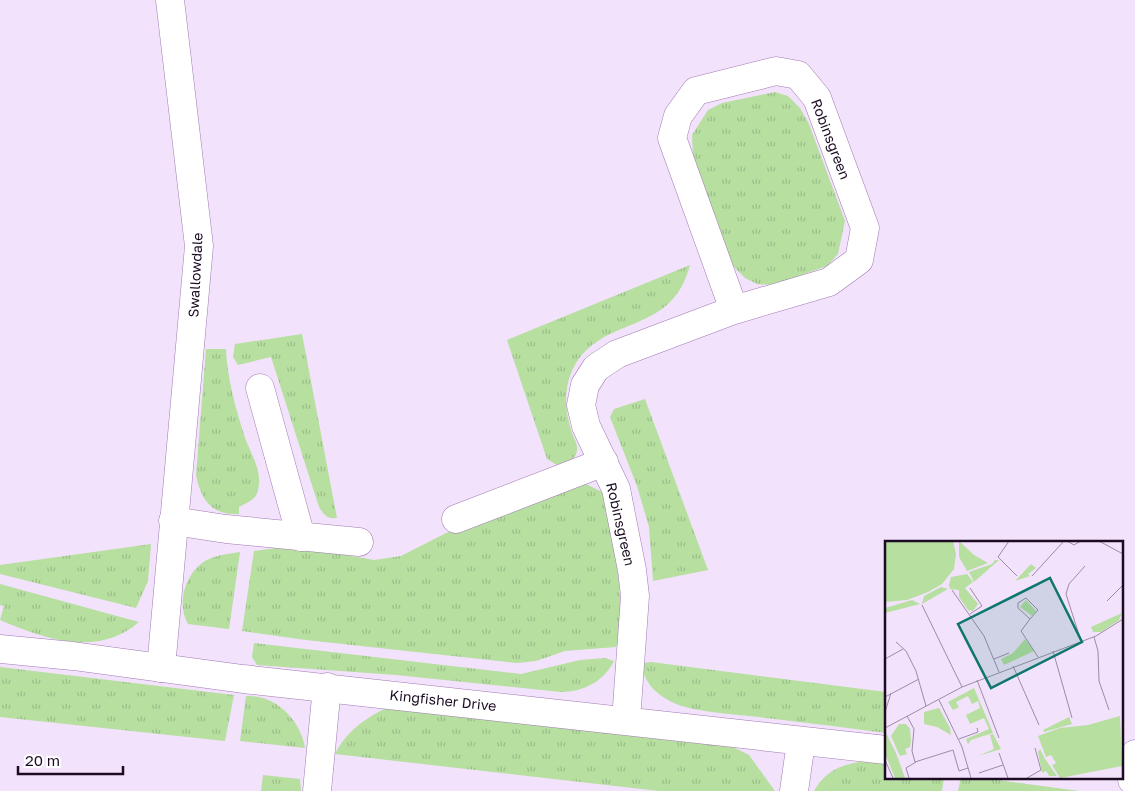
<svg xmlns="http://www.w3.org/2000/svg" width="1135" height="791" font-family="'Golos Text',sans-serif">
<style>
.grass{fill:url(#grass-tufts)}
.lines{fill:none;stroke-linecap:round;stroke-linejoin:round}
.minor-casing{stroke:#a179b3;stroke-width:29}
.minor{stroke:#fff;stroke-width:28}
.labels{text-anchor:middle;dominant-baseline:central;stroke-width:4;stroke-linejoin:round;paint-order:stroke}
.street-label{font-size:14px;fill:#1c0c23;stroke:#fff}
.inset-road{fill:none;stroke:#9d8ca5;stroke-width:1}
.view{fill:#0f766e;fill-opacity:0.15;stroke:#0f766e;stroke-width:2.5}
.inset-edge{fill:none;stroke:#1c0c23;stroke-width:2.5}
</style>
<defs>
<pattern id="grass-tufts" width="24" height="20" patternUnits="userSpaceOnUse" patternTransform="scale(1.25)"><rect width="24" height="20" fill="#b6dfa0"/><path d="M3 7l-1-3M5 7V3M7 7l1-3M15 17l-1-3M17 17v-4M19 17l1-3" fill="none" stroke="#9cbe8a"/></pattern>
</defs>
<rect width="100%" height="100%" fill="#f3e2fb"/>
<g class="grass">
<path d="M775,92L788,96L800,108L809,124L845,221L838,254L827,266L773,285L757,284L745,278L728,261L693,155L692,135L708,110L722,103Z"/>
<path d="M690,265C672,335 608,314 576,363C563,385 564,409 572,433C574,439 578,443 577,451C575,461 565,463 557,465L547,459L507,340Z"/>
<path d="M302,334L337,518C327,519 324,515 319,507L271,357L238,365L233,357L235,344Z"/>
<path d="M206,349H226C227,378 236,410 245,438C251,454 263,472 258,490C256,500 248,502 239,507V514C211,515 201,500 196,475Z"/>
<path d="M645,399L708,570L653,581L649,527L637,486L610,417L614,409Z"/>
<path d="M584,483L602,492C612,520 629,622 616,647L565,651L536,661L517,663L306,640L242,631L254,551L276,548L312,549L374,560L401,556L452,530Z"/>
<path d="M151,544L148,581L136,608L0,574V565Z"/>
<path d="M240,552L229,629L188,624C177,604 184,577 202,563C213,555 228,554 240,552Z"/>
<path d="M0,584L139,622C97,658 45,639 0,620L4,606L0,605Z"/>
<path d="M254,643L521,674L580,660L605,658L614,661C604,681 584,692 561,692L396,675L257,665L252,657Z"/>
<path d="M651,662L886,692V733C841,727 795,721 749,716C729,714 691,711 674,703C657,695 643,683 642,663Z"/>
<path d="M0,667L234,695L225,741L0,717Z"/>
<path d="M246,696C276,694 301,721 305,748L240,741Z"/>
<path d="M384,709L420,710L731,746L749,755L775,791H659L335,754C346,732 363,720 384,709Z"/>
<path d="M867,761L886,764V777H944L942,791H814C827,769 843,764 867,761Z"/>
<path d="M263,775L300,779L301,791H261Z"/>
<path d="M961,777H975L1079,791H958Z"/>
</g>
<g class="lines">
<defs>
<g id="minor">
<path d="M260,388L301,537"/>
<path d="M456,519L604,462"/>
<path d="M173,521L226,529L359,542"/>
<path d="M0,649L73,656L243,679L886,750"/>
<path d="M161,668L199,246L170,0"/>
<path d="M626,720L635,596L632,570L616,489L586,426L581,405L585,385L596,368L617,354L734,310L672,138L678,116L696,91L776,71L798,75L817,98L865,228L859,260L829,282L734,310"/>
<path d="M1132,780L1135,754"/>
<path d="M317,791L327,687"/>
<path d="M794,791L801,742"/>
</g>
</defs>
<use href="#minor" class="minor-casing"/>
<use href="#minor" class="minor"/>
</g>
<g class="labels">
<g class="street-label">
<text transform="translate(831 139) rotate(69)">Robinsgreen</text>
<text transform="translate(195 275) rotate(-87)">Swallowdale</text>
<text transform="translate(621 524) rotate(77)">Robinsgreen</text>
<text transform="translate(443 700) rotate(6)">Kingfisher Drive</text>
</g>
</g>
<g transform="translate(885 541)">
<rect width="238" height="238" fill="#f3e2fb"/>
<path d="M0,0H68L71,13L69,28L57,43L43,51L22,59L0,61ZM74,0L89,14L103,22L82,30L74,16ZM110,19H114L89,41L84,31L107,23ZM146,23L151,27L143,33L145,35L130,40ZM82,33L88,41L80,47L93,63L88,70L83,69L74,56V49L65,48L64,44L66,36ZM56,46L63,48L37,63L39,55ZM27,59L35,63L0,72V67ZM141,59L151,70L147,75L135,66ZM237,72L234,79L216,91H208L206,86ZM140,98L149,110L119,124L116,118L128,112ZM89,147L108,192L86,199L83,203L81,198L104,188L99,177L85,183L81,174L95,167L93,160L87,163L83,155L71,161L74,166L68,169L63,161ZM235,175L237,225L175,237L167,224L171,222L166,214L161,216L153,195L175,187L203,184ZM184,176L187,183L159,191L158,189ZM0,190L11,212L20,237H10L0,213ZM108,193L116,208L93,215L109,208L105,194ZM155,208L160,218L172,235H164L161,230L157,232L153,211Z" fill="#b6dfa0"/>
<path d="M54,167L65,187L66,194L52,186L39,183V171ZM14,183H21L25,188L26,199L25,206L20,208L22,213L15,215L6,195Z" fill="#b6dfa0"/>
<path class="inset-road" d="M124,0L113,16L132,35M182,0L189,4L196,0M214,0L238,13M147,35L179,0M67,49L99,95L114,131M222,60L238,44M37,64L77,146M85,73L97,65L85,47M145,78L153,69L141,57L133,62V67L145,78L136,90L153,116M209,96L213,110L214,140L224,169M196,100L181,53L184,43L200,25M11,101L21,110L31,130L41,165M168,110L187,177M0,118L18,108M109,118L124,112M128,125L154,184M92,139L114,197M0,156L34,138M54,159L77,206L86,237M0,171L6,152M22,175L29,188L27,210L30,221L68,209L74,230L83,227M0,187L77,146L211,95L238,78M74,198L93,191L92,187M114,212L123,237M0,219L8,237M94,232L118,224M24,237L21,227L31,221M142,237L156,229L150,207"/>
<path class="view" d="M165,37L197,101L106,147L73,83Z"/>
<rect width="238" height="238" class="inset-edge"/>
</g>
<path d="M18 766v8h105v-8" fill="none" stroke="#1c0c23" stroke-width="2.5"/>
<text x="25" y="766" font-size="15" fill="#1c0c23" stroke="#ffffff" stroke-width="4" paint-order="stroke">20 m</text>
</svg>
